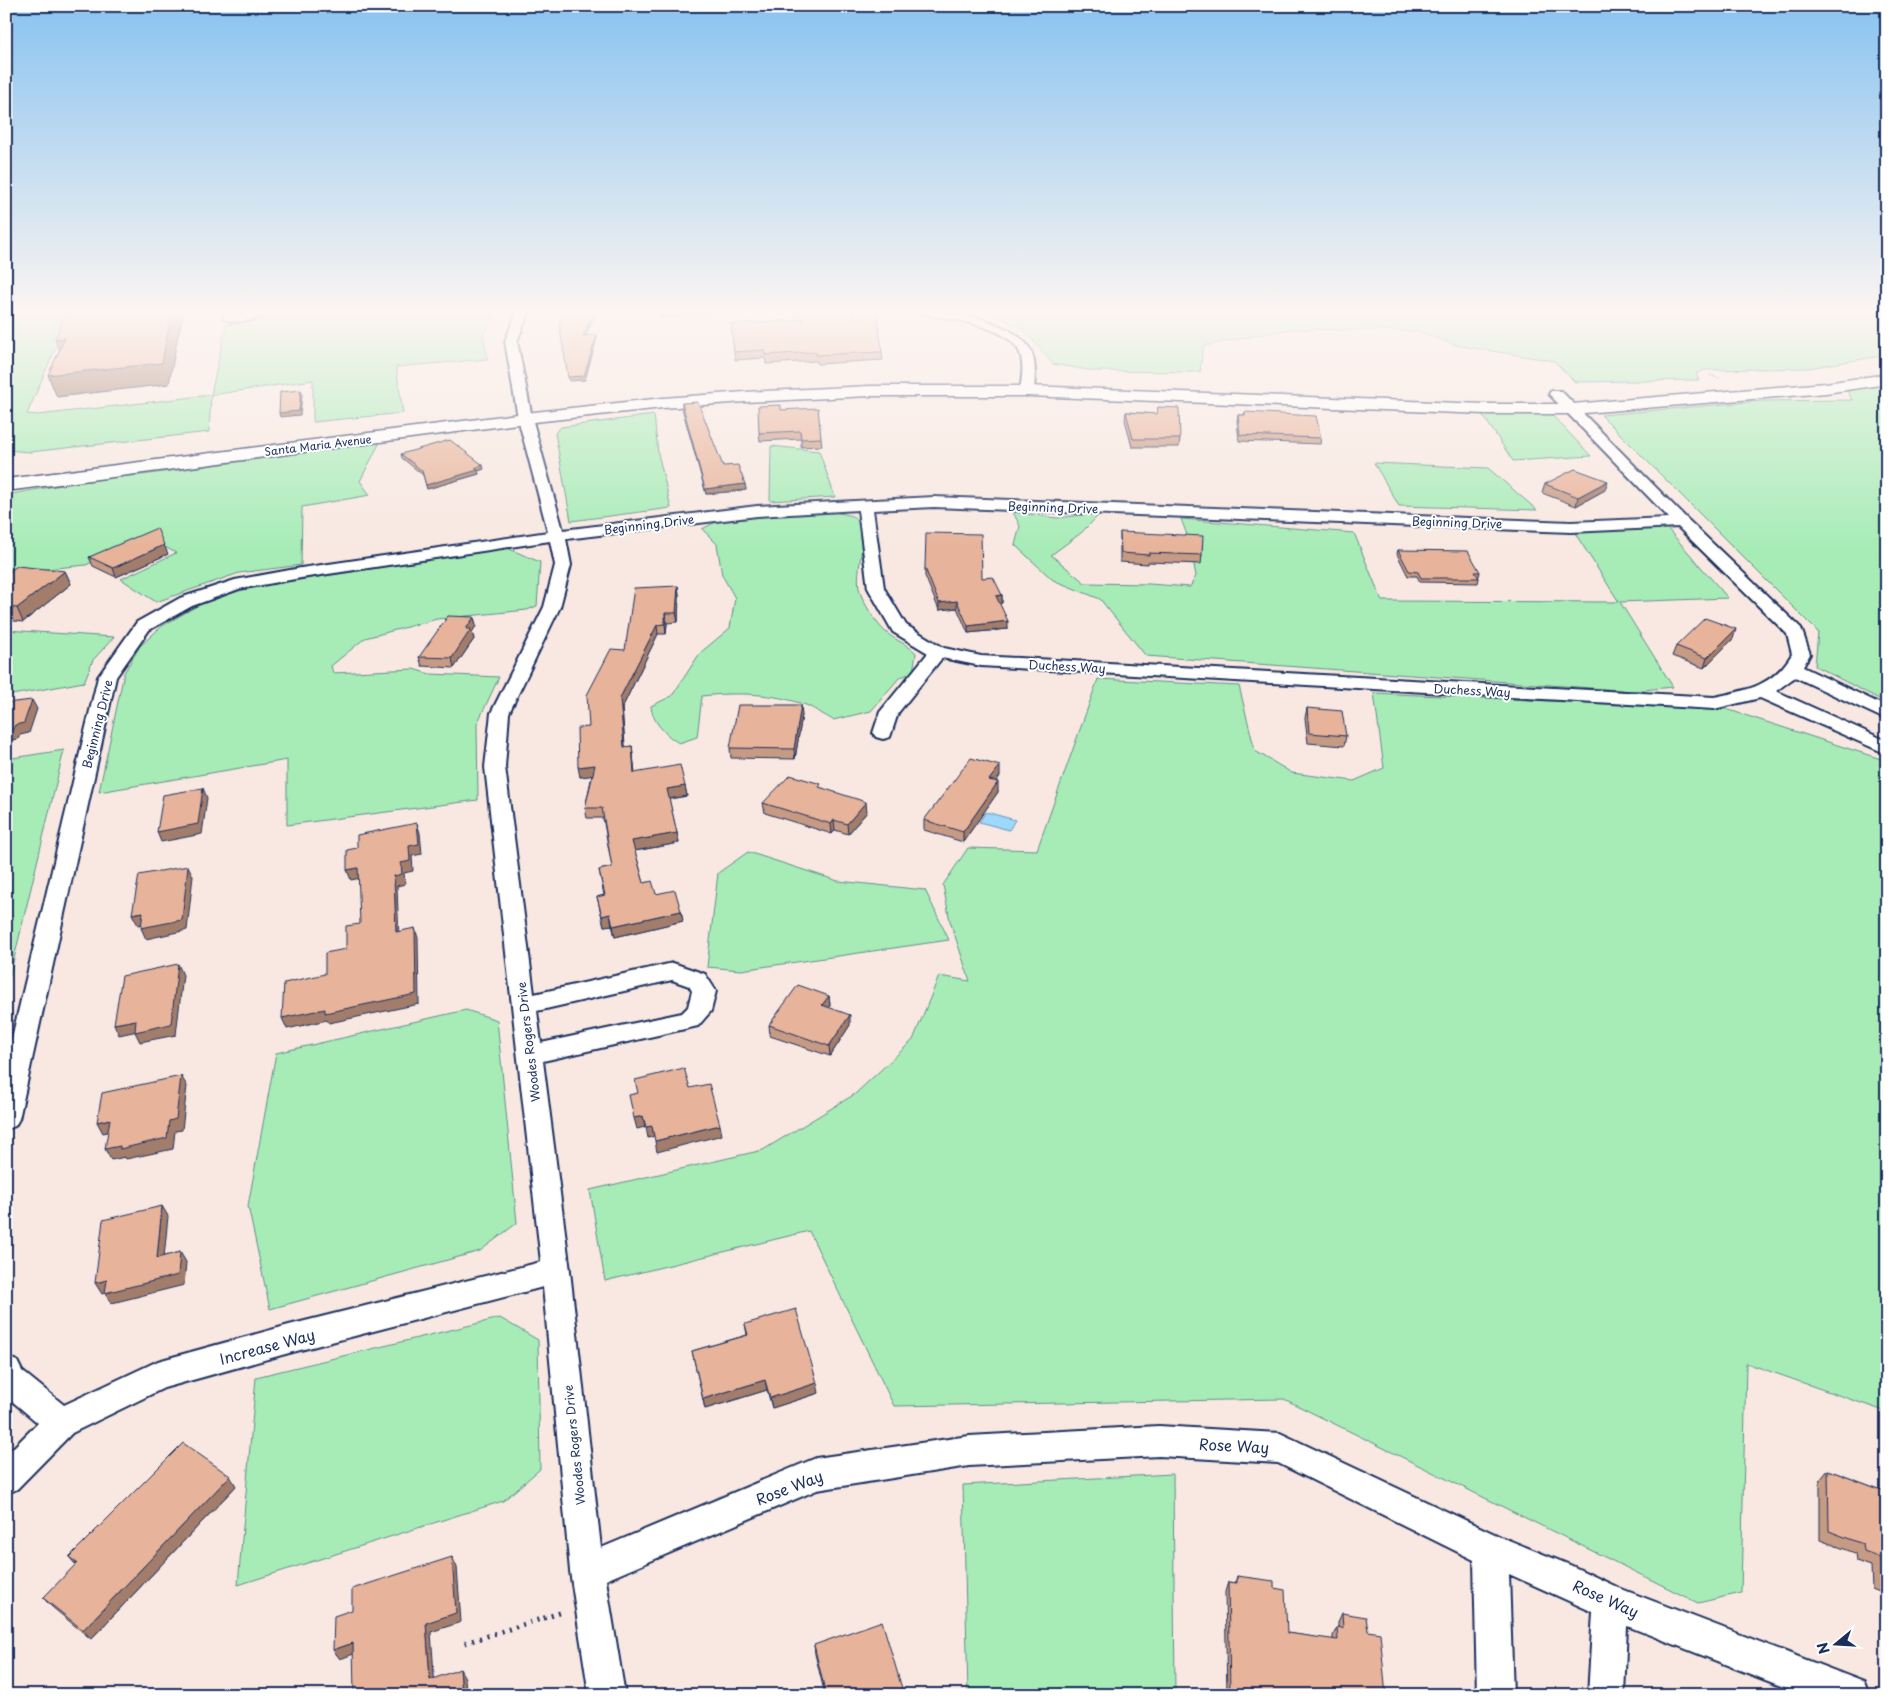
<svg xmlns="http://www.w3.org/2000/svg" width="1893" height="1701" font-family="'Playpen Sans',sans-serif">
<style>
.green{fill:#a7ecb7;stroke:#618e8a}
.water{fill:#9cd9fd;stroke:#6895bd}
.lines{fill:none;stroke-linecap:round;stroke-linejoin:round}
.street-casing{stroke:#1b2f5e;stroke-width:4}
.secondary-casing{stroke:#1b2f5e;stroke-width:3}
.path-far1{stroke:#1b2f5e;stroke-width:2;stroke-dasharray:0.5 2.5;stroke-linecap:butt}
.path{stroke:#1b2f5e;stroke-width:5;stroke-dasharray:2 5.5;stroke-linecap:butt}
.street{fill:#fff;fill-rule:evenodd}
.secondary{fill:#fff;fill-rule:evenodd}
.wall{fill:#c79a84;stroke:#1b2f5e}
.shaded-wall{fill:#a27d6c;stroke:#1b2f5e}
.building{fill:#e7b39a;stroke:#1b2f5e}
.labels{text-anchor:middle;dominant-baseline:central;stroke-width:4;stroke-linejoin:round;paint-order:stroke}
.far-street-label{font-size:11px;fill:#1b2f5e;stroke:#fff}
.street-label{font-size:12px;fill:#1b2f5e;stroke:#fff}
.near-street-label{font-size:15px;fill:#1b2f5e;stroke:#fff}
</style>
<rect width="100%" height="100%" fill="#f8e8e1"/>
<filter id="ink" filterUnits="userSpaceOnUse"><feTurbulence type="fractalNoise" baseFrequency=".02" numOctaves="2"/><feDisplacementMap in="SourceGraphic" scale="10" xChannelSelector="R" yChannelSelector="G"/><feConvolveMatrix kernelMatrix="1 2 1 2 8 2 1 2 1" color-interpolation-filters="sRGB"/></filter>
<g filter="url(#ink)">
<g class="green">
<path d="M14,310H72L27,414L38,415L211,395L226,325L273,319L288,310H498L483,335L488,359L396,367L403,413L313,422V380L211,395L209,432L30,452L6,450V324Z"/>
<path d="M987,310H1887V355L1808,368L1704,370L1696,374L1699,380L1575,382L1554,361L1455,345L1418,331L1290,329L1203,346L1200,372L1093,371L1053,364L1023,329Z"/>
<path d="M1887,384V703L1815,666L1818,632L1601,415L1761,401L1852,400L1847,390Z"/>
<path d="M1480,411L1549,412L1591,456L1513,461Z"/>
<path d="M654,415L658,453L671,508L571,521L555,433L561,427Z"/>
<path d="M380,442L360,481L370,495L302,507L301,565L239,573L156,602L121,579L176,553L146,537L86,565L6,573V495L95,479L142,475Z"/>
<path d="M771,446L819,451L835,497L770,501Z"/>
<path d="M1374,463L1488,468L1537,510L1399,506Z"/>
<path d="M821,511C828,512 850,513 855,518C872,533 853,570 860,592C864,604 878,627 888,634C897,641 907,644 916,653L913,672L899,678L871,711L833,720C824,715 815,709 806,705C773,693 736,692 702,696L697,737L679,743C666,736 652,721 651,706L672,696L700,653L730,628L735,598L722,575L717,544L702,529L718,521Z"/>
<path d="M1013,512L1057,518L1101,513L1081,533L1051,555L1085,583L1149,584L1190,587L1196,576L1190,543L1181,519L1354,533L1382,601L1619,602L1573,530L1667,528L1728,598L1620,602L1673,687L1633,691L1146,656L1100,599L1053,580L1015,545L1020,526Z"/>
<path d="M507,548L540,562L537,606L527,610L437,619L365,638L331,666L333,673L413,669L430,674L499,677L477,724L478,800L287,825V760L99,792L124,673L140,646L162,626L204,602L247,588Z"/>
<path d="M6,630L114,637L93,660L84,682L6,696Z"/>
<path d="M1098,679L1239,686L1255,751L1292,773L1354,781L1384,768L1374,693L1726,709L1887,761V1412L1746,1363L1741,1593L1698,1603L1284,1399L894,1406L809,1231L605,1281L590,1190L763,1150L855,1094L913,1040L939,976L970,981L950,921L943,885L968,848L1037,850Z"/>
<path d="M64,750L6,992V759Z"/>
<path d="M748,852L838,881L925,890L949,940L741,970L707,967L718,873Z"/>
<path d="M466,1010L497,1020L517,1223L480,1251L270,1309L248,1206L276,1053Z"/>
<path d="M500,1318L538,1340L540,1469L503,1501L238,1585L256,1377Z"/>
<path d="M1173,1474L1175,1695H968L963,1485Z"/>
</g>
<path class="water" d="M986,812L1015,820L1009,830L979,822Z"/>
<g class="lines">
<defs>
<g id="street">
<path d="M225,310H237L236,314C250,313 263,309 277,310L275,312C264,317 233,327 223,318Z"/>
<path d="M518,310H530L517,341L532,418L563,530L757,506L934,497L1571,522L1669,518L1549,394L1551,391H1561L1687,519L1801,628L1810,654L1803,667L1887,707V720L1795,677L1776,691L1887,741V754L1760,698L1714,709L981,666L942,658L898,713L890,737L883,739L876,737L873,733L880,712L928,653L893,632L868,588L858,510L757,516L566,539L571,565L560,607L509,713L505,767L534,994L673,963L705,974L716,991L711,1011L698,1026L543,1061L570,1271L601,1548L816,1458L969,1436L1159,1426L1280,1433L1501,1537L1570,1565L1619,1588L1864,1682L1869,1695H1804L1627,1626L1624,1695H1588L1593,1612L1509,1574L1513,1695H1477L1474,1560L1278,1463L1159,1456L969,1466L817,1490L606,1580L625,1695H589L570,1571L543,1287L289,1353L164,1388L72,1433L17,1489L6,1494V1455L38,1423L6,1396V1357L17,1361L22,1371L64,1405L158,1361L289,1325L541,1262L485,767L491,713L544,607L555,565L550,541L301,578L239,589L192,606L149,630L116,677L19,1119L15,1126L6,1129V1063L98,677L137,622L180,598L235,580L301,568L548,532L518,418L505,341ZM934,507L1571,532L1678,527L1787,634L1792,654C1773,686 1748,690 1714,697L981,656L944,648L906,625L884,588L873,510ZM672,980L689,986L692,991L688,1007L682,1013L541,1043L537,1011Z"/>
<path d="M912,310C941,307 1010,320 1028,346C1037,359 1035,376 1034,391L1027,395L1020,391C1022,378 1025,361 1018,349C1001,322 942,319 914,312Z"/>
</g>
<path id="secondary" d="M1887,374V384L1826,393L1572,414H1485L1027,396H870L745,402L663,408L525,423L6,491V479L525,413L663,398L745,392L870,386H1027L1485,404H1572L1826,383Z"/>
</defs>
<use href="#street" class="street-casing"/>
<use href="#secondary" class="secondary-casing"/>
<path class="path-far1" d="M1710,375L1719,378"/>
<path class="path" d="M465,1643L563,1612"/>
<use href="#street" class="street"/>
<use href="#secondary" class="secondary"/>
</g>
<g class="wall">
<path d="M793,310H850L882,352L883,360L817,364V361L766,364L765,358L735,360L731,324L798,320L793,312Z"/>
<path d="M682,403L723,466L745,484L746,490L706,494L682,408Z"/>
<path d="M1158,407L1180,439L1179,447H1132L1125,420L1126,412L1157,414Z"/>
<path d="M781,410L821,438L822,446L801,447V439L760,441L759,433Z"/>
<path d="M1245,412L1321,438L1320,444L1239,441L1237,421L1238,415H1244Z"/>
<path d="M401,454L484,469L478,471L479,474L427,489L423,475L402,458Z"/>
<path d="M1545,484L1605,490L1576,506L1542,493Z"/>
<path d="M1120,532L1202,555L1201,564L1148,562V564L1120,562Z"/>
<path d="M1398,550L1480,572L1479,576H1478L1479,578L1478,583L1420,582L1417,576H1408L1397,554Z"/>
<path d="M168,554L116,577L93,566L89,557Z"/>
<path d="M925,568L982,578L1002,595V603H999L1008,629L968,633L957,608L939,610L925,576Z"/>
<path d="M65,571L71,584L23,622L6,620V574Z"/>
<path d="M678,586L679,595L678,622L667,623L666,634H658L622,708L625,747L632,746L635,773L685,786L687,796L669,799L677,833L679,843L635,851L644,883L656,894L681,911L683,921L615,937L612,925L604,926L597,897L604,895L599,870L612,867L603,818H587L585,808L592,775L580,777L589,727L625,650Z"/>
<path d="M474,617L476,626L472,632L474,639L454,668L422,666L419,657Z"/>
<path d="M1733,639L1704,668L1672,656L1676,646Z"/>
<path d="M1307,708L1346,736L1344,746L1308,743L1305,718Z"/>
<path d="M802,715L795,759L731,758L730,748Z"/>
<path d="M1000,776L996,782L998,792L963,842L924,830V820Z"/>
<path d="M822,788L867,812L848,834L835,830L832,834L765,813L763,803Z"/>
<path d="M829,996L830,1006L828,1008L850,1025L830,1056L770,1036L769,1025Z"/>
<path d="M745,1324L819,1393L772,1408L767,1390L705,1409L692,1351L747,1335Z"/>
<path d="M1828,1470L1887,1492V1595L1872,1589L1871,1566L1856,1561L1855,1553L1820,1540V1480Z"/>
<path d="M236,1486L91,1639L52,1607L43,1598L76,1565L69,1557Z"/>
<path d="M1237,1576L1274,1588L1287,1633L1333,1640V1636L1337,1627H1338V1622L1342,1613L1368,1631L1386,1695H1227L1225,1592L1228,1582L1235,1583Z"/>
<path d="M814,1645L904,1695H825L815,1654Z"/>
</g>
<g class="shaded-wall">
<path d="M173,310H185L177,340L169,384L57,397L48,375L170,320Z"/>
<path d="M595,310H597L584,340L583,336Z"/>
<path d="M671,310H708L709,313L660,318L659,311Z"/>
<path d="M597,335V338L585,380L569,381L568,377Z"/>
<path d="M65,338L63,360L55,339Z"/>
<path d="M301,390L302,394L300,415L280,417L279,413Z"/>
<path d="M483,465L484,469L478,471L479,474L427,489L426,485Z"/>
<path d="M1608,481L1605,490L1576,506L1578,497Z"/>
<path d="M745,484L746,490L706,494L705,489Z"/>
<path d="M164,545L168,554L116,577L113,568Z"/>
<path d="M65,571L71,584L23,622L17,608Z"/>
<path d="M678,586L679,595L678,622L676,613Z"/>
<path d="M1002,595V603L995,604L996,596Z"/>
<path d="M957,601V608L939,610V603Z"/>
<path d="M665,613L667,623L666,634L665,624Z"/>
<path d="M474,617L476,626L472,632L474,639L454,668L452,658L466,629Z"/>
<path d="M1008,621V629L968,633V626Z"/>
<path d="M657,625L658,634L622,708L626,757L624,747L620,698Z"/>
<path d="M1736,629L1733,639L1704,668L1707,658Z"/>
<path d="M32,700L37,709L29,733L20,735L18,739L12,740L9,748H6L7,730L15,725Z"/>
<path d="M801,705L802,715L795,759L794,749Z"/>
<path d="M632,746L633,756L636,783L634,773Z"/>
<path d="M595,765L597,775L580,777L578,767Z"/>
<path d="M1000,766V776L989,790V780Z"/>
<path d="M998,782V792L963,842V832Z"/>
<path d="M685,786L687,796L668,799L667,789Z"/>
<path d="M203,788L207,798L202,834L161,842L157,832Z"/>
<path d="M866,802L867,812L848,834L847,824Z"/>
<path d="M834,820L835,830L832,834L831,824Z"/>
<path d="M417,823L420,833L422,854L412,856L413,871L404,873L405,884L397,886L399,942L396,932L394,876L401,863Z"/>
<path d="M677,833L679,843L634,851L632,841Z"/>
<path d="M188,866L193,876L187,930L146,939L141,928Z"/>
<path d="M358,868L361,878L351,880L347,870Z"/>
<path d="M681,911L683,921L615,937L613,926Z"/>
<path d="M143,912L148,923L138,925L132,914Z"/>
<path d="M610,914L612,925L604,926L602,916Z"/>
<path d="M415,928L418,938L419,1004L329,1023L327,1020L287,1029L282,1018Z"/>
<path d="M178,964L183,975L176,1035L140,1042L135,1032Z"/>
<path d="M829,996L830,1006L822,1016V1005Z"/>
<path d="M850,1015V1025L830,1056L829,1046Z"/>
<path d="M136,1020L142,1030L119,1035L114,1024Z"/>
<path d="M181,1076L187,1086L182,1130L175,1131L173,1149L126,1159L125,1157L111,1160L105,1149L169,1121Z"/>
<path d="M643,1116L645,1127L637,1129L634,1118Z"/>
<path d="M110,1119L116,1130L103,1133L97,1122Z"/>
<path d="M720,1125L722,1135L657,1152L655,1141Z"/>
<path d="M652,1126L654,1136L648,1138L646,1127Z"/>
<path d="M162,1206L168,1216L163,1268L157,1258Z"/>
<path d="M180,1252L186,1262L184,1285L112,1303L105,1293Z"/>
<path d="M107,1280L114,1291L102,1294L95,1283Z"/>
<path d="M765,1380L767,1390L705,1409L703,1399Z"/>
<path d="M817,1383L819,1393L772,1408L770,1398Z"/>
<path d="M230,1476L236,1486L91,1639L83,1630Z"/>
<path d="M452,1557L457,1567L461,1622L431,1632L435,1688L430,1680L426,1623Z"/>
<path d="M353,1643L359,1652L340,1659L333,1650Z"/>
<path d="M460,1669L465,1678L466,1695H462Z"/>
</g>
<g class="building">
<path d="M75,310H173L170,320L162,363L48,375L65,338L55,339L64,316L72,315Z"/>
<path d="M565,310H595L583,336L597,335L584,376L568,377L559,323Z"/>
<path d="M796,310H850L856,319L873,310H877L882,352L816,355V352L765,355L764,350L734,352L731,324L803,320Z"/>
<path d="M301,390L299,411L279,413L280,392Z"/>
<path d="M698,402L723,466L738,465L745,484L705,489L682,403Z"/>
<path d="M781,405V410L818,408L821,438L801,439L800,431L759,433L758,406Z"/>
<path d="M1158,407L1179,408L1180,439H1133L1126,412L1157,414Z"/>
<path d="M1245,412L1316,416L1321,438L1240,435L1238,415H1245Z"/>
<path d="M450,440L483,465L475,468L478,470L426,485L422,471L401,454Z"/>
<path d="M1575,469L1608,481L1578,497L1545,484Z"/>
<path d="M157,528L164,545L113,568L89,557Z"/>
<path d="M1120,532L1203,536L1202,555L1149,553V555L1121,553Z"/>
<path d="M926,533L981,534L982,578L993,577L1002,595L996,596L1008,621L968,626L957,601L939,603L925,568Z"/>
<path d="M1398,550L1468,551L1480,572H1475L1479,578H1421L1418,572L1409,571Z"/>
<path d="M17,566L65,571L17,608L6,607V574Z"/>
<path d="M678,586L676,613H665V624L657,625L620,698L624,747L632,746L634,773L680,765L685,786L667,789L677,833L632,841L644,883L652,881L656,894L675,890L681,911L613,926L610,914L602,916L597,897L605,895L599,870L612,867L602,808H585L595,765L578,767L577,728L589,727L587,695L611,649L625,650L634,588Z"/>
<path d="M448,616L474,617L466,629H471L452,658L419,657Z"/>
<path d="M1705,618L1736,629L1707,658L1676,646Z"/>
<path d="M32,700L24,723L15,725L13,729L7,730L6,731V703Z"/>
<path d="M738,705H801L794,749L730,748Z"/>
<path d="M1307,708L1342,711L1346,736L1309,733Z"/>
<path d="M971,758L1000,766L989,780L998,782L963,832L924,820Z"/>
<path d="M790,775L821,784L819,787L866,802L847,824L834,820L831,824L763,803Z"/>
<path d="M203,788L198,824L157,832L163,795Z"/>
<path d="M417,823L419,844L409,846L410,861L401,863L402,874L394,876L396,932L415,928L416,994L325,1013V1009L282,1018L284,983L325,974V953L346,949V926L360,924L358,868L347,870V850L357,848V835Z"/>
<path d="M188,866L182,920L141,928L143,912L132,914L139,875Z"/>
<path d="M178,964L171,1024L135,1032L136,1020L114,1024L122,976Z"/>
<path d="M798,985L829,996L822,1005L850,1015L829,1046L769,1025Z"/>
<path d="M684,1068L690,1088L709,1084L720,1125L655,1141L652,1126L646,1127L643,1116L634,1118L629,1095L638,1093L635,1080Z"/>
<path d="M181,1076L176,1119L169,1121L167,1138L120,1149V1146L105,1149L110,1119L97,1122L102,1093Z"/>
<path d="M162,1206L157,1258L180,1252L178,1275L105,1293L107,1280L95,1283L103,1220Z"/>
<path d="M796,1309L817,1383L770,1398L765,1380L703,1399L692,1351L748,1335L745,1324Z"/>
<path d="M183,1443L230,1476L83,1630L43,1598L77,1563L69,1557Z"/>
<path d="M1828,1470L1887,1492V1582L1881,1580L1880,1557L1864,1551L1863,1544L1829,1531Z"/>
<path d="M452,1557L456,1613L426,1623L430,1680L460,1669L462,1695H354L353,1643L333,1650L334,1616L352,1610V1589Z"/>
<path d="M1237,1576L1274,1581V1588L1285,1590L1287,1633L1338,1640L1337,1627L1343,1628L1342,1613L1366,1617L1368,1631L1380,1633L1386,1695H1230L1228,1582L1237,1583Z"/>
<path d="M882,1621L904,1695H826L814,1645Z"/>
</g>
</g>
<linearGradient id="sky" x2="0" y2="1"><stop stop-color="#89c3f0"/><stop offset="0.57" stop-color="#fcf5f2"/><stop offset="1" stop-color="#fcf5f2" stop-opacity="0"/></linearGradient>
<rect width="1893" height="548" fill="url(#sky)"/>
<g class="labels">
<g class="far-street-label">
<text transform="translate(318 445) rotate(-7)">Santa Maria Avenue</text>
</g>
<g class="street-label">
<text transform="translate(1053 507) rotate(2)">Beginning Drive</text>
<text transform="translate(1457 522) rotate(2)">Beginning Drive</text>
<text transform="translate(649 524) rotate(-7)">Beginning Drive</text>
<text transform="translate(1067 666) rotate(3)">Duchess Way</text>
<text transform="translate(1472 690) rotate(3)">Duchess Way</text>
<text transform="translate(97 724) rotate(-76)">Beginning Drive</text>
<text transform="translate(528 1042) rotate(-97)">Woodes Rogers Drive</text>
<text transform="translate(574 1445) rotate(-96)">Woodes Rogers Drive</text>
</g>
<g class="near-street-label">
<text transform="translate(267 1346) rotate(-15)">Increase Way</text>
<text transform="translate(1234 1445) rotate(3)">Rose Way</text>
<text transform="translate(789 1487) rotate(-21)">Rose Way</text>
<text transform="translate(1606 1598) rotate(24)">Rose Way</text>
</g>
</g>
<rect width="1893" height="1701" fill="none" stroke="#fff" stroke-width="25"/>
<rect x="12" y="12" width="1868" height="1676" fill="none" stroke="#1b2f5e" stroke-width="2" filter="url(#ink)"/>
<g transform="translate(1836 1644) rotate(252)" stroke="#ffffff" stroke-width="4" paint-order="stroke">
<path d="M0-4L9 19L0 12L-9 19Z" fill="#1b2f5e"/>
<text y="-8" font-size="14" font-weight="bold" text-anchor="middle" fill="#1b2f5e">N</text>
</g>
</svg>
